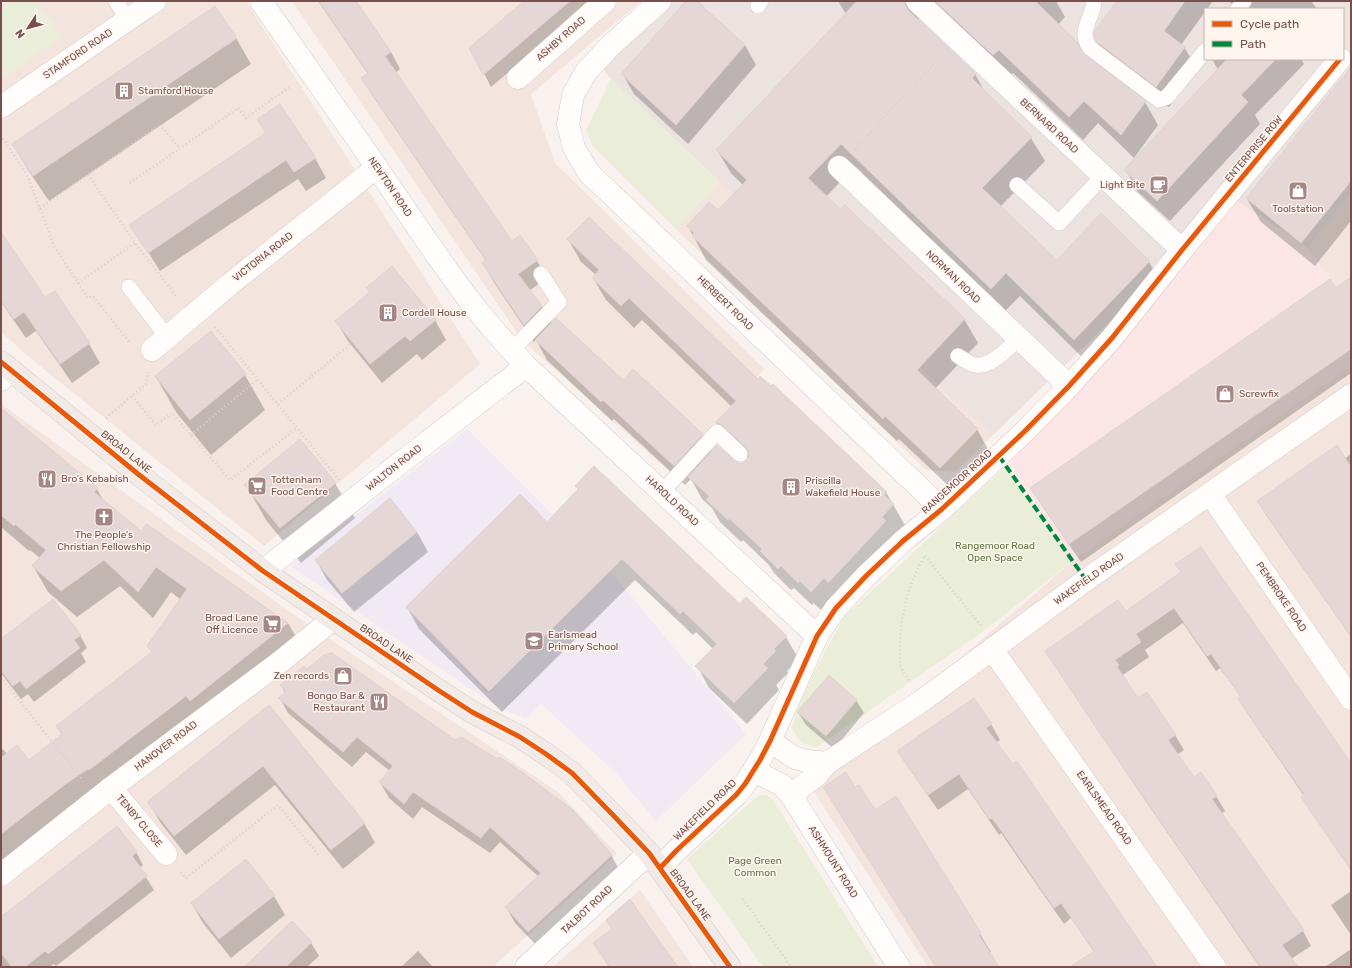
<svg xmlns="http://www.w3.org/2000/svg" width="1352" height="968" font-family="Rubik,sans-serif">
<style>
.residential{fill:#f3e4de}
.commercial{fill:#fbe6e5}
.industrial{fill:#ece2e0;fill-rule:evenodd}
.education{fill:#f1eaf4}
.green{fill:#eaeed8}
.shadow{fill:#0003}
.building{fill:#e5d7d5;stroke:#e1d2cf}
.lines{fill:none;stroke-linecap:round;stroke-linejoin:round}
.service-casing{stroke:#d7ccca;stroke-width:16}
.minor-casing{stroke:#d7ccca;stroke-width:23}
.primary-casing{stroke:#dacdcb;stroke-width:23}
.path{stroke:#dad0cf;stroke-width:2.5;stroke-dasharray:1 3;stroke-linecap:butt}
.service{stroke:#fefdfc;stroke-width:15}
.minor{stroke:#fefdfc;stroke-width:22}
.primary{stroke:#f2eae6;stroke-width:22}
.quiet{stroke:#00873e;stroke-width:4;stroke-dasharray:8 4;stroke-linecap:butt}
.cycleway-casing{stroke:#fff5ef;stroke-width:8}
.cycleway{stroke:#e8590c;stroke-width:5}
.labels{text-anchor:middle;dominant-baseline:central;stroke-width:3;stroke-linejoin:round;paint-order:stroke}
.street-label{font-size:10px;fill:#784f4c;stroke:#fff5ef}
.poi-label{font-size:10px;fill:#784f4c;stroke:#fff5ef;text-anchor:start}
.park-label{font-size:10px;fill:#607841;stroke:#fff5ef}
</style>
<rect width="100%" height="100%" fill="#f8f1ee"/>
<g class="residential">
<path d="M1,1H246L480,364L264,546L35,362L1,332Z"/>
<path d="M292,1H641L531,94L555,163L764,369L670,472L522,340Z"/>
<path d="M719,181L829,282L992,436L955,472L926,470L676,229Z"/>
<path d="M1351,193V308L1308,248Z"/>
<path d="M1351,366V967H928L811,787L1074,560Z"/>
<path d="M1,404L304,622L558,792L617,854L493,967H1Z"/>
<path d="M640,890L693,967H553Z"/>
</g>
<path class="commercial" d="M1236,200L1308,248L1351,308V366L1074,560L1010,463Z"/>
<path class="industrial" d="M649,1H1351V193L1308,248L1236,200L992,436L829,282L719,181L611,79L591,53ZM1205,9H1343V59H1205Z"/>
<path class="education" d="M467,429L616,578L746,734L656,821L615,772L541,704L526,719L494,705L290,566Z"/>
<g class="green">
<path d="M13,1H36L62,36L1,79V9Z"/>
<path d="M611,79L719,181L676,229L592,145L586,130Z"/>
<path d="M1005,467L1074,560L985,630L817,747C801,745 800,741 792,729L797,709L814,673L844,617Z"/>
<path d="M759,795H767L773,800L878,967H763L687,859Z"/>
</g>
<g class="shadow">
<path d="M318,1H355L391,52L400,69L395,73L512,243L537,261L547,278L529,291L542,307L552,324L623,381L702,435L712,452L737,464L743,463L749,459L737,448L729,445L717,423L732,407L642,320L634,328L606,300L593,278L596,275L581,262L568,239L758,380L886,492L906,527L825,613L813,603L812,605L794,588L791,590L774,573L769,565L743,540L741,542L720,522L712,508L702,499L691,479L685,485L614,419L612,421L547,360L536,340L534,342L493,281L483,263L486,261L372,95L363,78L368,74Z"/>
<path d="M526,1H593L491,87L471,48Z"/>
<path d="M687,1H695L745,45L756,65L688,144L634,94L623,75Z"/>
<path d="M838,1H1056L1065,17L1058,25L1085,56L1145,102L1158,125L1134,158L1098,123L1083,140L1013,73L1007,78L921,16L918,21L975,74L986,94L1031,138L1045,161L1000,207L1057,262H1149L1163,285L1088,363L1020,296L1005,311L855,166L826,197L964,319L978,343L935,389L977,429L990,453L954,491L899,439L897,441L706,260L688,226L718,212L743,185L731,173L717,150L846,14Z"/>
<path d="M1118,1H1213L1207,9H1205V12L1181,45L1184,47L1197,69L1169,107L1111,64L1098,42Z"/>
<path d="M1228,1H1311L1317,9H1239Z"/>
<path d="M236,38L251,64L49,201L28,170L13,144Z"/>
<path d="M1212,59H1301L1304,64L1255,115L1260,124L1170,221L1138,192L1126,170L1218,70Z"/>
<path d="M1351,68V221L1315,266L1261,222L1247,199Z"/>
<path d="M267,134L315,158L326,178L306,191L298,179L160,271L131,225Z"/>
<path d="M1,253L45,299L55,293L89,344L100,363L72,383L36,331L26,338L1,302Z"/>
<path d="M1351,278V373L1081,562L1042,506L1031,488Z"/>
<path d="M367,288L435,320L446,340L422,360L417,354L382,383L348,341L336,321L370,293Z"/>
<path d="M245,375L265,410L211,455L176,412L156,377Z"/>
<path d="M1,409L97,489L104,502L141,533L147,525L288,623L303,649L1,871V747L7,754L29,761L62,735L57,727L152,653L148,646L181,600L171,592L153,618L120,586L77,617L48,592L33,566L40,558L30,550L29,551L1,527Z"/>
<path d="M1351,454V637L1266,515L1258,502L1344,459Z"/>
<path d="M335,483L355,518L301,563L266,520L246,485Z"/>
<path d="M547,523L740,605L786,637L798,658L787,671L788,673L776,685L779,690L747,724L709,688L697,666L713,649L696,632L693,635L635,580L502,712L419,629L407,607Z"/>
<path d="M417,532L428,552L354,612L327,580L316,560Z"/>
<path d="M1182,573L1351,765V870L1311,812L1302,797L1304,796L1248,714L1240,699L1241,698L1233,686L1220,668L1216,671L1183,623L1145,650L1149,657L1123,675L1127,681L1126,682L1138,700L1175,735L1184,750L1177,755L1193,779L1216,796L1225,811L1221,814L1303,931L1311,946L1291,959L1297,967H1260L1136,787L1055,666L1046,652L1126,612Z"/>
<path d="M80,635L87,648L81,653L86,662L34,702L28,694L21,699L1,673V640Z"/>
<path d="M281,686L611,855L620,871L538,947L515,923L506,907L539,877L500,842L490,853L422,807L413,819L389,798L380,782L390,771L366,752L352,767L288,713L280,698L285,693Z"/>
<path d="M856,700L864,713L834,749L806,725L798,712Z"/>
<path d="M269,706L364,823L375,843L343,869L275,785L186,855L160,822L149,802Z"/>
<path d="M991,724L1000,740L996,743L1156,967H1095L1094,952L1071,918L1064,924L1001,833L999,835L968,789L938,810L908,767L899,751Z"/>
<path d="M855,788L980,934L991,952L989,953L998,967H937Z"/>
<path d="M136,852L143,865L140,868L154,890L56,966L54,964L49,967H1V918Z"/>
<path d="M1351,891V935L1331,905Z"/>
<path d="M274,896L285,915L231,958L203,923L192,904Z"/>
<path d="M292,923L311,943L319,956L307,967H261Z"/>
<path d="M594,943L677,967H609Z"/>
<path d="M1351,949V967H1325Z"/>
<path d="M418,951L433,967H401Z"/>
</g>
<g class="building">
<path d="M319,1H356L391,52L385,56L512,241L520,235L538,260L518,274L542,306L524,325L482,263L486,260L361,78L368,73Z"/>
<path d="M524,1H570L483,75L469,48Z"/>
<path d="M686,1H697L745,45L676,125L621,74Z"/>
<path d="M857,1H905V5L908,10L976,74L972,78L1032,137L982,188L1057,260L1101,213L1150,261L1074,340L1006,273L991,289L841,144L808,178L840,209L845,205L965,319L917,370L978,429L940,468L885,416L883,419L812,350L692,236L694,233L687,226L709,202L718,210L747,180L716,150Z"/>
<path d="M935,1H1035L1077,42L1085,55L1146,101L1121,135L1084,101L1069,117L999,50L993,55Z"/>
<path d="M1117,1H1185L1164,31L1185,47L1156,87L1097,42L1095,38L1094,32Z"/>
<path d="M215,6L237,38L33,176L12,144Z"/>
<path d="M1227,59H1276L1241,95L1248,102L1157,201L1124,170Z"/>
<path d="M1351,67V181L1301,243L1246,198Z"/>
<path d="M280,104L316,158L294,172L286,160L148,253L129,225L266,133L257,119Z"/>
<path d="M589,217L758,379L760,376L771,386L773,384L887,492L884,495L894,504L882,517L886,521L828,583L824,578L811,592L800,581L798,583L781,566L778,569L760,551L762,549L730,519L728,520L706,500L709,496L688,477L717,445L738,463H742L747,460L749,456V452L746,448L723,426L719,423H715L736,401L629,298L621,306L592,278L599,270L567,239Z"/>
<path d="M1,232L45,297L55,291L90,343L60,364L24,312L14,319L1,301Z"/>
<path d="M392,266L436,320L410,341L405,336L370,364L335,321L370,292L366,288Z"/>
<path d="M1351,277V349L1069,544L1030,488L1330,279L1336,288Z"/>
<path d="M556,318L623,380L633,369L703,434L674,466L603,400L601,402L535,340Z"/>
<path d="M211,331L246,374L190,420L155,376Z"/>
<path d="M1,408L98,488L94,492L141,531L147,524L288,623L190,701L186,696L89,770L88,769L67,783L1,834V758L17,745L29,760L62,734L56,726L152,652L147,646L187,589L156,567L138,592L104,560L61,591L32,566L46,550L15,524L14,526L1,515Z"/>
<path d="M300,439L336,483L280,528L244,485Z"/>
<path d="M1337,445L1351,467V637L1257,501Z"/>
<path d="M594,466L740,604L746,597L787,636L774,649L776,651L763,664L768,668L734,703L695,666L717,644L683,611L680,614L622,559L489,691L406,607L520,494L547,522L578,489L575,486Z"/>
<path d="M390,498L417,532L342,593L315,560Z"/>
<path d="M1201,547L1351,763V870L1301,797L1304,794L1238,699L1241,697L1223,671L1211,654L1207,656L1174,608L1136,634L1141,642L1115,660L1119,665L1117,667L1138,698L1147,692L1176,735L1168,740L1194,777L1201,772L1217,796L1212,799L1304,930L1282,945L1298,967H1261L1109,747L1045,651L1118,600L1126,611L1181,572L1175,564Z"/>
<path d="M53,599L81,635L74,640L80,648L26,689L20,681L13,686L1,671V639Z"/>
<path d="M332,653L455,740L461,737L498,759L499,757L518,769L573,810L612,855L528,932L505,907L541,873L490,827L481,838L413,792L404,804L379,782L393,766L357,737L343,752L278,698L286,692L280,685L304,666L307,669L324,655Z"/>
<path d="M829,675L857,700L826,736L797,712Z"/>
<path d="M974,698L992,724L986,728L1013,764L1017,761L1157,967H1070L1094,951L1061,903L1054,908L1005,836L992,818L989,819L959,774L928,795L897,751Z"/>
<path d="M269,705L365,823L331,850L263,766L174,836L147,802Z"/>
<path d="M846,772L855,787L859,785L875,810L896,796L981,933L979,935L999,967H936L823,787Z"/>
<path d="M117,826L137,852L132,856L147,876L48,954L45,951L25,967H12L1,953V917Z"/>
<path d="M246,859L275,895L219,939L191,903Z"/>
<path d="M630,899L645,921L678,967H610L593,943L612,929L606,920Z"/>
<path d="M292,921L312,942L286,967H244Z"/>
</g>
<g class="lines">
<defs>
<g id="service">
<path d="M116,1L128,20"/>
<path d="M1094,1C1093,20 1077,30 1090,48L1159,100L1167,97L1205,51"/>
<path d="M758,6L761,1"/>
<path d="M1238,9L1244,1"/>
<path d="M1017,185L1059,223L1103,176"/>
<path d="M129,287L167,337"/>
<path d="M512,350L559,302L541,274"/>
<path d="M958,356C963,359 970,364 975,365C990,368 1009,348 1018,339"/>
<path d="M662,492L717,432L740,454"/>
</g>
<g id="minor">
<path d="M261,1C299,57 339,112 377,168C407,211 435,255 467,297C485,321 506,344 526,366L817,636"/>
<path d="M660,1L610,46L586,72L573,95L568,124L574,148L589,173L942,509"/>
<path d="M917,1L1182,250"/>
<path d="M518,78L605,1"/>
<path d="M1,107L155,1"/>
<path d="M839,167L1069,386"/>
<path d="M152,350L230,284L377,167"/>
<path d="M1,380L11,370"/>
<path d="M1210,494L1351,699"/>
<path d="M263,571L386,474L526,366"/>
<path d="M992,649L1215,967"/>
<path d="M770,741L795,758L808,761L827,763"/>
<path d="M754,771L782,785L791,795L899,967"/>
<path d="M111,788L166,854"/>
<path d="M791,795L817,775L827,763L923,700L1086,580L1351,395"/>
<path d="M660,868L677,850L736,795L745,784L760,760L770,741L817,636L836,608L866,576L903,541L942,509L1024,432L1069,386L1112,338L1182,250L1340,59"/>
<path d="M1,875L111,788L280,662L333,619"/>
<path d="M526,967L649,853"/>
</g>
<path id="primary" d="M1,362L138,474L263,571L438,690L472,712L520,737L546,754L572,773L612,814L649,853L730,967"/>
</defs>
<use href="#service" class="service-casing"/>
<use href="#minor" class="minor-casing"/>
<use href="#primary" class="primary-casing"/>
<g class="path">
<path d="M1,135L28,177L54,246L88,298L93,296L130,343"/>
<path d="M854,150L942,55"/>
<path d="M88,175L135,243L177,297"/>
<path d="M130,183L238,108L246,118L291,86"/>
<path d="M40,208L158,126L163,128L180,149"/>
<path d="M78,283L135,243"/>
<path d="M215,327L340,481"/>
<path d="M132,396L156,425L172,413L230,480L297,428"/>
<path d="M278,404L353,342"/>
<path d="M106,418L146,384L148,372"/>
<path d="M191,435L258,379"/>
<path d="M925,556L982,627"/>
<path d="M1,677L83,781"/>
<path d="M909,680C906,675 901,670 900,664C899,659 900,653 900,648C900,617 908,583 925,556"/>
<path d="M181,872L186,878L278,805L320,857"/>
<path d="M743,899L791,967"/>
</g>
<use href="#service" class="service"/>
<use href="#minor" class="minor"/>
<use href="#primary" class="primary"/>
<path class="quiet" d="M999,456L1086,580"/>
<defs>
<g id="cycleway">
<path d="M1,362L138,474L263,571L438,690L472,712L520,737L546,754L572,773L612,814L649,853L730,967"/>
<path d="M660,868L677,850L736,795L745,784L760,760L770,741L817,636L836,608L866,576L903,541L942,509L1024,432L1069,386L1112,338L1182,250L1340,59"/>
</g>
</defs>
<use href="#cycleway" class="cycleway-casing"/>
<use href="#cycleway" class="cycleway"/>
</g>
<defs>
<symbol id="building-square" viewBox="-11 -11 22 22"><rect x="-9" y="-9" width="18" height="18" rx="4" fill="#a58885" stroke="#fff5ef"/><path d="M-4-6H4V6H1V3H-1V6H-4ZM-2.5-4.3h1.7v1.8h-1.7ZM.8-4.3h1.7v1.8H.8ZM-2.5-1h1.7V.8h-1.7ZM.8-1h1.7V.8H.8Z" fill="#fff"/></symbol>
<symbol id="cafe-square" viewBox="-11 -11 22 22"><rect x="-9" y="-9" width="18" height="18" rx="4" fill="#a58885" stroke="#fff5ef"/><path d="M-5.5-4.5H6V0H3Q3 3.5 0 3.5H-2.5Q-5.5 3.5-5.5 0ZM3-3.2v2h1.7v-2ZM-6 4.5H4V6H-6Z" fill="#fff"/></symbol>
<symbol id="shop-square" viewBox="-11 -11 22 22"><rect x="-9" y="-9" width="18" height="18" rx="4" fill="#a58885" stroke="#fff5ef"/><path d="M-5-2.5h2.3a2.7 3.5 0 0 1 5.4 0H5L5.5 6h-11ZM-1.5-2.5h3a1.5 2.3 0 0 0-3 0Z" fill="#fff"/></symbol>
<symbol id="restaurant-square" viewBox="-11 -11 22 22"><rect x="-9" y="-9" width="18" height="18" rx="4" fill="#a58885" stroke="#fff5ef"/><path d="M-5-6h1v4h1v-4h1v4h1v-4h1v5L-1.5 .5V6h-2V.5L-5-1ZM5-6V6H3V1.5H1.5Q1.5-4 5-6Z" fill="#fff"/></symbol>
<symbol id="supermarket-square" viewBox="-11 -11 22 22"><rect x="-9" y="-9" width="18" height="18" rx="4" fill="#a58885" stroke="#fff5ef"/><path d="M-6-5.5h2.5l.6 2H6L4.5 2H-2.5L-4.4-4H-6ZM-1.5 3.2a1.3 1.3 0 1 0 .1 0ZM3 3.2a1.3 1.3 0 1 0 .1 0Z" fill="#fff"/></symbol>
<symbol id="church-square" viewBox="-11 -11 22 22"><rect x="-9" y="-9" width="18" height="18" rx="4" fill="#a58885" stroke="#fff5ef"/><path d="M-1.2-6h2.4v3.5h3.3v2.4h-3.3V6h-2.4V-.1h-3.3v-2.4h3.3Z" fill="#fff"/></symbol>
<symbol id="school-square" viewBox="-11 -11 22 22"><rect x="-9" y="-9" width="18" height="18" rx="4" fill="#a58885" stroke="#fff5ef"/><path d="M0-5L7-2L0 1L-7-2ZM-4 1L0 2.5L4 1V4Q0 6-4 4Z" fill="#fff"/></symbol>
</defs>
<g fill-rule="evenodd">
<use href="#building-square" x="113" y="80" width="22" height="22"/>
<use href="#cafe-square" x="1148" y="174" width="22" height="22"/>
<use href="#shop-square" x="1287" y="180" width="22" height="22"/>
<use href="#building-square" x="377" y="302" width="22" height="22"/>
<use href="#shop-square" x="1214" y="383" width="22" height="22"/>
<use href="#restaurant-square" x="36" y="468" width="22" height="22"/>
<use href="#supermarket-square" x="246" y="475" width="22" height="22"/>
<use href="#building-square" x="780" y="476" width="22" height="22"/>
<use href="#church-square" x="93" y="506" width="22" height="22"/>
<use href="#supermarket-square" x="261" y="613" width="22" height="22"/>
<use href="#school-square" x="523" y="630" width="22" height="22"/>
<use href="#shop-square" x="332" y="665" width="22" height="22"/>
<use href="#restaurant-square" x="368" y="691" width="22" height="22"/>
</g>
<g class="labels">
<g class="street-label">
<text transform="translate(561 39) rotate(-41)">ASHBY ROAD</text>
<text transform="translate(78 54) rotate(-34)">STAMFORD ROAD</text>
<text transform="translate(1049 126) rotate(43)">BERNARD ROAD</text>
<text transform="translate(1254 149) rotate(-50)">ENTERPRISE ROW</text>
<text transform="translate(390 187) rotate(56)">NEWTON ROAD</text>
<text transform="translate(263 257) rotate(-38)">VICTORIA ROAD</text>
<text transform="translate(953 277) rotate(44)">NORMAN ROAD</text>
<text transform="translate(725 303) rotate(44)">HERBERT ROAD</text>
<text transform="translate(126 452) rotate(39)">BROAD LANE</text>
<text transform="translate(394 468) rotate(-38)">WALTON ROAD</text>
<text transform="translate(957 482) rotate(-42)">RANGEMOOR ROAD</text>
<text transform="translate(672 501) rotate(43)">HAROLD ROAD</text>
<text transform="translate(1089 579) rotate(-35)">WAKEFIELD ROAD</text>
<text transform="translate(1281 597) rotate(56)">PEMBROKE ROAD</text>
<text transform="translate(386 644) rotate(34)">BROAD LANE</text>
<text transform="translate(166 746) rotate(-37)">HANOVER ROAD</text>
<text transform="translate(1104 808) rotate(55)">EARLSMEAD ROAD</text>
<text transform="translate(705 810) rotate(-44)">WAKEFIELD ROAD</text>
<text transform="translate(139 821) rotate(50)">TENBY CLOSE</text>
<text transform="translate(833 862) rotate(58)">ASHMOUNT ROAD</text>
<text transform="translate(690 895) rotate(54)">BROAD LANE</text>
<text transform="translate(587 910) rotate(-43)">TALBOT ROAD</text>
</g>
<g class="poi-label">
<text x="138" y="91">Stamford House</text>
<text x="1145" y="185" text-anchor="end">Light Bite</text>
<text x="1298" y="209" text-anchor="middle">Toolstation</text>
<text x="402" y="313">Cordell House</text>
<text x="1239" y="394">Screwfix</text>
<text x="61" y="479">Bro's Kebabish</text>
<text x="271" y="480">Tottenham<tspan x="271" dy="12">Food Centre</tspan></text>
<text x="805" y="481">Priscilla<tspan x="805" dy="12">Wakefield House</tspan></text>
<text x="104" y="535" text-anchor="middle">The People's<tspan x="104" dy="12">Christian Fellowship</tspan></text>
<text x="258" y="618" text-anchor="end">Broad Lane<tspan x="258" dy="12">Off Licence</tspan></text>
<text x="548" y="635">Earlsmead<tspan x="548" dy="12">Primary School</tspan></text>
<text x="329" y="676" text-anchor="end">Zen records</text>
<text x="365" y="696" text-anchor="end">Bongo Bar &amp;<tspan x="365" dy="12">Restaurant</tspan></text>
</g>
<g class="park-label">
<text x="995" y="546">Rangemoor Road<tspan x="995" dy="12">Open Space</tspan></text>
<text x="755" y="861">Page Green<tspan x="755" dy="12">Common</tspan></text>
</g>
</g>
<rect width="1352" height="968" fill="none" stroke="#784f4c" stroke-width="4"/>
<rect x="1204" y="8" width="140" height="52" fill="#fff5ef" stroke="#c9b3ae"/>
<rect x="1212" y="21" width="20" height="6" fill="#e8590c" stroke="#c9b3ae"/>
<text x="1240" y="28" font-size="12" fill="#784f4c">Cycle path</text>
<rect x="1212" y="41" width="20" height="6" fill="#00873e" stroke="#c9b3ae"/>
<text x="1240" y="48" font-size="12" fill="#784f4c">Path</text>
<g transform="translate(28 28) rotate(234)" stroke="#fff5ef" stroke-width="3" paint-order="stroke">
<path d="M0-3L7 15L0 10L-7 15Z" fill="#784f4c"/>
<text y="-6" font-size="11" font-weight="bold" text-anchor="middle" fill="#784f4c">N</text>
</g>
</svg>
